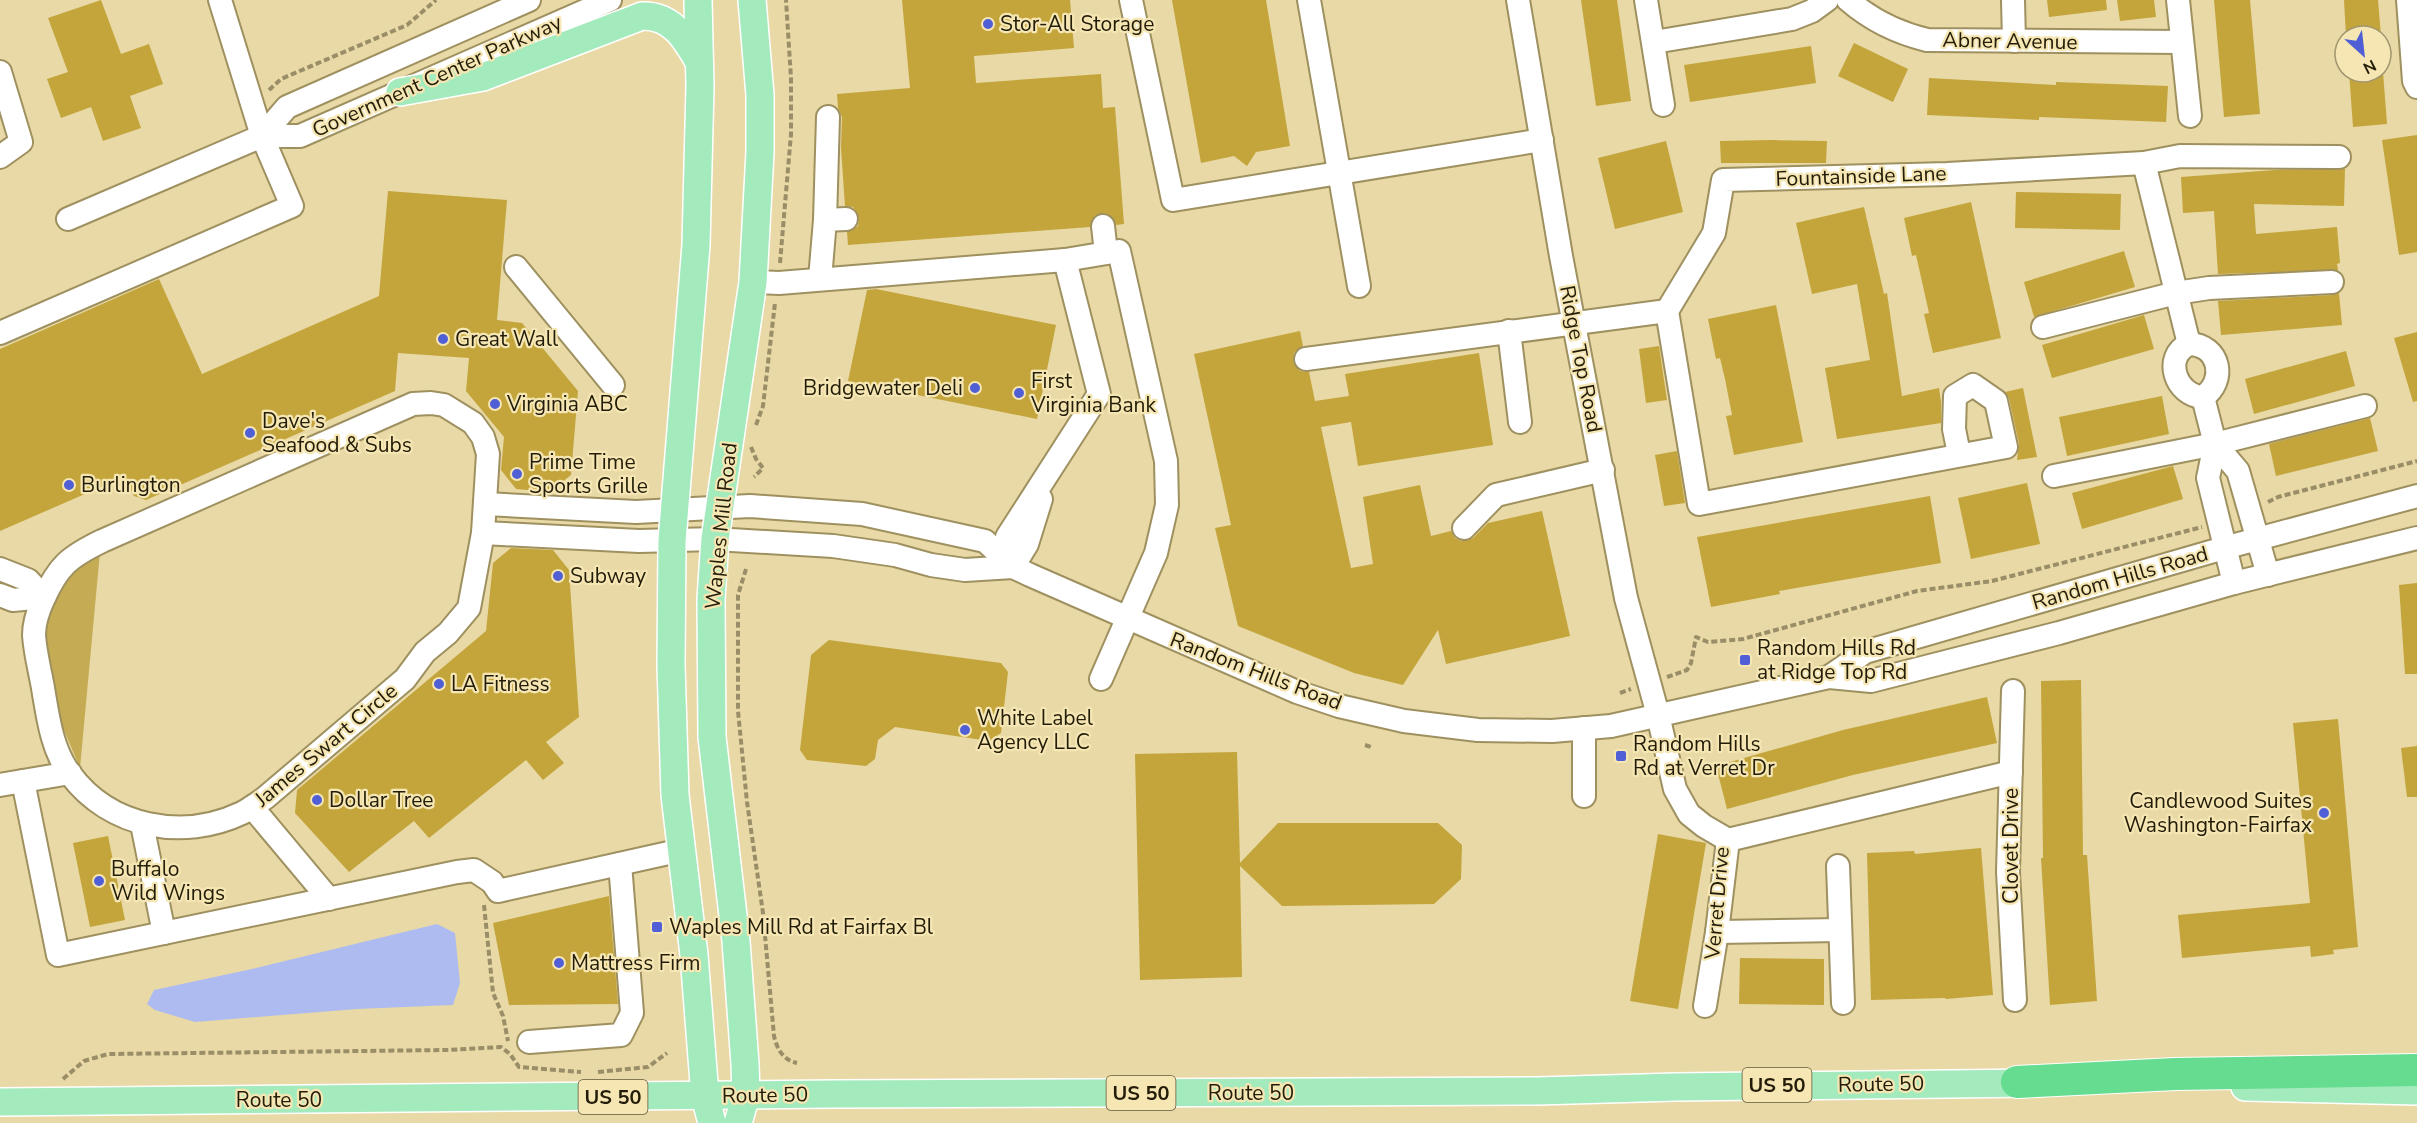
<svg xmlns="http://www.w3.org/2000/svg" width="2417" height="1123" font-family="'Nunito Sans',sans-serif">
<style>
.green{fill:#c4ab54}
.water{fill:#adbbf0}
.building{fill:#c3a53b}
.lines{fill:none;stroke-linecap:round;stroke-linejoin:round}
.minor-casing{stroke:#9f9060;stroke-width:26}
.major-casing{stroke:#fff;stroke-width:30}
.highway-casing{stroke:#fff;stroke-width:34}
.path{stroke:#998e67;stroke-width:4;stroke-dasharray:6 3;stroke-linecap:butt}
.minor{stroke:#fff;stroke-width:22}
.major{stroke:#a3eabc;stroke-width:27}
.highway{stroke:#65dc90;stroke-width:32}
.poi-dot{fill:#505fd5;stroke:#f5e6b3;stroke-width:2}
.labels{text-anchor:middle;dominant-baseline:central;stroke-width:4.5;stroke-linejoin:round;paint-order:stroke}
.shield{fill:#f5e6b3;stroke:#61593b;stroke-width:1.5}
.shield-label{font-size:20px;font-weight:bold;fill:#221c08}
.poi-label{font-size:21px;fill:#221c08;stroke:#f5e6b3;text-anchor:start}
.street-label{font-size:21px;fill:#221c08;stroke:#f5e6b3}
</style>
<rect width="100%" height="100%" fill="#e8d9a6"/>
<path class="green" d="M100,552L80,768L61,723L43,636L47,605L64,575Z"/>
<path class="water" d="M437,924L455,933L460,983L453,1005L357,1009L195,1022L155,1010L147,1004L154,990L252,969Z"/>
<g class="building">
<path d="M101,0L121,54L149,44L163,84L130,96L141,128L103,141L91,107L61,118L47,79L68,72L48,18Z"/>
<path d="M902,0H1070L1074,48L974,56L976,83L1101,74L1103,108L1115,107L1124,224L1116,225L1113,218L1102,213L1095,216L1090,227L848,245L847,232L858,226L859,218L853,207L845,206L841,148L842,117L838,108L837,94L910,88Z"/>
<path d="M1172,0H1266L1290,146L1256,152L1247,166L1234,156L1201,163Z"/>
<path d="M1581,0H1617L1631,101L1596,106Z"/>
<path d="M2047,0H2106L2107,10L2049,17Z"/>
<path d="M2117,0H2154L2156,17L2120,21Z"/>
<path d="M2214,0H2250L2260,114L2224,117Z"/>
<path d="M2344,0H2378L2381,36H2346Z"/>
<path d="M1854,43L1908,69L1893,102L1838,76Z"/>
<path d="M1811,46L1816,83L1690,102L1684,65Z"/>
<path d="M2349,72H2383L2387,124L2353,127Z"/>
<path d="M1929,78L2056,85V82L2168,86L2166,122L2039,117V120L1927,115Z"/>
<path d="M2417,135V252L2399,255L2382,140Z"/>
<path d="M1770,140L1827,141L1826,163H1721L1720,141Z"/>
<path d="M1666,141L1683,212L1615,229L1598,158Z"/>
<path d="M2345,169L2344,206L2254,204L2256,234L2337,227L2340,263L2337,264L2338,270L2218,274L2214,211L2183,213L2181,177L2275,170Z"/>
<path d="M388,191L507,200L497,320L522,323L578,391L571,475L550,492L516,489L501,470L504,437L466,391L469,358L398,353L395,391L146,500L134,496L124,477L0,531V349L159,279L202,374L379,296Z"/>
<path d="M2016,192L2121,194L2120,230L2015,228Z"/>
<path d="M1971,202L2001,338L1933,353L1924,314L1929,313L1916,255L1912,256L1904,218Z"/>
<path d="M1864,207L1884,294L1887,293L1902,396L1939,388L1941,402V423L1837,439L1825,368L1870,360L1857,284L1812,294L1796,223Z"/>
<path d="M2124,251L2135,287L2034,317L2024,282Z"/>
<path d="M876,289L1056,325L1037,419L848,381L867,290Z"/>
<path d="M2339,293L2342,325L2221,335L2218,301L2333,295Z"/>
<path d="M1776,305L1803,442L1734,455L1726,416L1732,415L1725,379L1720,358L1716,359L1708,319Z"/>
<path d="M2144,315L2154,349L2052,378L2042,345Z"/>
<path d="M1300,331L1303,346L1294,353L1293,361L1300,371L1309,372L1315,401L1349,396L1345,374L1479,353L1493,445L1358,466L1351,422L1321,427L1351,568L1373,564L1363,497L1420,485L1431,536L1451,531L1455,538L1461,541L1473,538L1488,523L1542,511L1570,636L1446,664L1438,630L1403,685L1354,673L1238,626L1215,528L1231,525L1194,354Z"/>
<path d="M2417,332V401L2413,402L2394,338Z"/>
<path d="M1659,346L1667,400L1646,403L1639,349Z"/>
<path d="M2346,351L2355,386L2254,414L2245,379Z"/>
<path d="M2023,388L2037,457L2017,460L2019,444L2009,398L2005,392Z"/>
<path d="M2162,396L2169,434L2067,456L2059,417Z"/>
<path d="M2370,418L2378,451L2276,476L2269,444Z"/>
<path d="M1677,451L1685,503L1664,506L1655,455Z"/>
<path d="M2173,466L2183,499L2082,529L2072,493Z"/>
<path d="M2027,483L2040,544L1971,559L1958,498Z"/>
<path d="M1930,496L1941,563L1779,591L1780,594L1711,607L1697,537Z"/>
<path d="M511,548L553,550L569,570L579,717L546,742L564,763L543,780L526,760L429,838L414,821L349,872L295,813L297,790L486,631L493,563Z"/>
<path d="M2417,583V674H2405L2399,585Z"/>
<path d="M829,640L1001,663L1008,672L1001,733L989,741L895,727L878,740L875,759L866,766L807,760L800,750L811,655Z"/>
<path d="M2081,680L2083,855H2087L2097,1001L2050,1005L2041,858H2043L2041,681Z"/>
<path d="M1987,697L1997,743L1853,775L1727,809L1716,766L1843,730Z"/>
<path d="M2338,719L2358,947L2333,950L2334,954L2311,957L2310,946L2182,958L2178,915L2310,903L2293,723Z"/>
<path d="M2417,746V797H2407L2401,748Z"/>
<path d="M1237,752L1240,863L1278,823H1438L1462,845L1461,879L1434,904L1282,906L1240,866L1242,977L1140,980L1135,754Z"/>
<path d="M1658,834L1706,843L1678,1009L1630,1001Z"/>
<path d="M108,836L125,920L90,927L73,843Z"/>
<path d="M1981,848L1993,995L1946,999L1945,998L1871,1000L1867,853L1914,851L1915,854Z"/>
<path d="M609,896L618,1004L509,1005L493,923Z"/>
<path d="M1740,958L1824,959V1005L1739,1004Z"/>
</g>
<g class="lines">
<defs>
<g id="minor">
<path d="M1131,0L1173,200L1542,140"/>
<path d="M1309,0L1359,286"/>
<path d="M1518,0L1561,256L1626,598L1658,715L1675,789L1689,814L1704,826L1728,840"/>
<path d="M1646,0L1663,105"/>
<path d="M1848,0C1871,20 1898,33 1927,40L2182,42"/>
<path d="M2013,0L2014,41"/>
<path d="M2178,0L2190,116"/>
<path d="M2408,0L2414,81L2417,87"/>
<path d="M1654,42L1792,19L1812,11L1827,0"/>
<path d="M0,72L21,142L0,157"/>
<path d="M262,136L287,107L529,0"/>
<path d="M2144,163L2189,344"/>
<path d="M68,219L262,136H300L610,0"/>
<path d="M825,220L828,117"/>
<path d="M1103,226L1106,253"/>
<path d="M1065,260L1119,251L1166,461L1167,505L1156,553L1101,679"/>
<path d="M516,267L613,385"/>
<path d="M820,279L825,220L846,219"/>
<path d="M753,282L779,283L1065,260L1099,394L1007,537L1013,567"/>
<path d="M2043,327L2176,293L2209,288L2332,282"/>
<path d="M1509,331L1520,422"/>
<path d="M0,333L292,206L262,136L220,0"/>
<path d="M2189,344C2220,345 2227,381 2203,397C2176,396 2162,357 2189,344Z"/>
<path d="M1306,359L1667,311"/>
<path d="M2203,397L2215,444L2238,471L2268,575"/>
<path d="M431,403L444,405L473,423L483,437L488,454L483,533L469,608L448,633L425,652L405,679L265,798C258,803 250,809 242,813C183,841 110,828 70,774C52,750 48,718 43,688C40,671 35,652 34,635C34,622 38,611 43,600C58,566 69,557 102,541L413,404Z"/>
<path d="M2215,444L2208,478L2234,583"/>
<path d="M1959,454L1954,429L1955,396L1973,385L1996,401L2006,447L1699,504L1667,311L1714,233L1723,180L1947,174L2144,163L2180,156L2339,157"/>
<path d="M2054,476L2215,444L2365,406"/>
<path d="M486,504L636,512L750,506L862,514L985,541L1013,567L1030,575L1297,692L1339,706L1404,721L1478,730L1552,731L1611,726L1829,677L1871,681L2059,633L2234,583L2417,538"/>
<path d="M1464,528L1496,495L1603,470"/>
<path d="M483,533L639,541L715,539L833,546L895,555L931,565L965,570L1013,567"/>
<path d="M1013,567L1027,544L1041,499"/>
<path d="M0,569L28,580L44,597"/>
<path d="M0,595L13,600L44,597"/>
<path d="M1829,677L1865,652L2224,548L2417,496"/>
<path d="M2013,691L2008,872L2015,1000"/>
<path d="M23,781L58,955L457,872L474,870L492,882L498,891L682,850"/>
<path d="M0,785L70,773"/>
<path d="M1584,796V728"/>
<path d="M252,807L329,899"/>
<path d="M142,824L164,933"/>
<path d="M1728,840L2011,772"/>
<path d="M1838,866L1843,1003"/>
<path d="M1717,932L1840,930"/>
<path d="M1705,1006L1717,932L1728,840"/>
<path d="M529,1042L621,1035L632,1013L620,864"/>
</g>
<g id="major">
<path d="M698,0L700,86L696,245L672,541L671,665L675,795L694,955L705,1096L712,1123"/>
<path d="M400,92L483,77L642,16C672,15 686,39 699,62"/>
<path d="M2245,1087L2417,1091"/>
<path d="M0,1102L833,1094L1537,1091L1676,1087L2039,1083"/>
<path d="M738,1123L746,1095L745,1064L736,941L712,737L711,599L715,539L753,282L760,152V95L752,0"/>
</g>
<path id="highway" d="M2017,1082L2175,1074L2417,1070"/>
</defs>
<use href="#minor" class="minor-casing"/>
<use href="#major" class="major-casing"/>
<use href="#highway" class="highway-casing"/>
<g class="path">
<path d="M269,90L281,79L407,25L436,0"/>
<path d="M780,263L791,134V78L786,0"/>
<path d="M756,425L763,406L775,303"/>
<path d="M751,447L756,459L763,468L754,477"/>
<path d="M2268,502L2278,497L2417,461"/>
<path d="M746,569L738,595V711L747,802L763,913L774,1036C777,1049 783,1060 797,1063"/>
<path d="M1667,677L1687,670L1691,663L1696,637L1708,642L1743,639L1917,591L1992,581L2202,527"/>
<path d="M1620,693L1631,689"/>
<path d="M1365,745L1371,747"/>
<path d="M484,905L493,993L503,1016L508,1041"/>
<path d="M598,1072L648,1067L667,1053"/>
<path d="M63,1079L84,1061L108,1054L446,1050L501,1047L510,1054L519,1067L581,1072"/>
</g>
<use href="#minor" class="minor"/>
<use href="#major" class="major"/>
<use href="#highway" class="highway"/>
</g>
<g class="poi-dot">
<circle cx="988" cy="24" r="6"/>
<circle cx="443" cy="339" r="6"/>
<circle cx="975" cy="388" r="6"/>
<circle cx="1019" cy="393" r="6"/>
<circle cx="495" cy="404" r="6"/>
<circle cx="250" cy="433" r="6"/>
<circle cx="517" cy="474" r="6"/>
<circle cx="69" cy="485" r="6"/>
<circle cx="558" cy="576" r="6"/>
<rect x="1739" y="654" width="12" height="12" rx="3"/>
<circle cx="439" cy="684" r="6"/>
<circle cx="965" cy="730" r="6"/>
<rect x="1615" y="750" width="12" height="12" rx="3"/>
<circle cx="317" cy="800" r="6"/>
<circle cx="2324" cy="813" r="6"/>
<circle cx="99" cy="881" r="6"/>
<rect x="651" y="921" width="12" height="12" rx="3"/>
<circle cx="559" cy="963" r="6"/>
</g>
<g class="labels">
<g class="shield">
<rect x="1742.5" y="1068" width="69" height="34" rx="4.5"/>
<rect x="1106.5" y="1076" width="69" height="34" rx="4.5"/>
<rect x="578.5" y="1080" width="69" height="34" rx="4.5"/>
</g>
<g class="shield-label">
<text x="1777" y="1085">US 50</text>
<text x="1141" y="1093">US 50</text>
<text x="613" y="1097">US 50</text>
</g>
<g class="poi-label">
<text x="1000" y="24">Stor-All Storage</text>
<text x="455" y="339">Great Wall</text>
<text x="1031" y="381">First<tspan x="1031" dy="24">Virginia Bank</tspan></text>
<text x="963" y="388" text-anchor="end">Bridgewater Deli</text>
<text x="507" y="404">Virginia ABC</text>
<text x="262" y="421">Dave's<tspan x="262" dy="24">Seafood &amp; Subs</tspan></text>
<text x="529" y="462">Prime Time<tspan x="529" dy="24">Sports Grille</tspan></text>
<text x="81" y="485">Burlington</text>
<text x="570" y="576">Subway</text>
<text x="1757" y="648">Random Hills Rd<tspan x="1757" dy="24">at Ridge Top Rd</tspan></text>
<text x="451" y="684">LA Fitness</text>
<text x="977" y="718">White Label<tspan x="977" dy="24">Agency LLC</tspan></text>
<text x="1633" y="744">Random Hills<tspan x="1633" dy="24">Rd at Verret Dr</tspan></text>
<text x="329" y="800">Dollar Tree</text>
<text x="2312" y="801" text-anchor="end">Candlewood Suites<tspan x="2312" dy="24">Washington-Fairfax</tspan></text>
<text x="111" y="869">Buffalo<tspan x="111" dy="24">Wild Wings</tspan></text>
<text x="669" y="927">Waples Mill Rd at Fairfax Bl</text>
<text x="571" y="963">Mattress Firm</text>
</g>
<g class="street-label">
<text transform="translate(2010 41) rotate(1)">Abner Avenue</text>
<text transform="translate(437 76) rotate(-24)">Government Center Parkway</text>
<text transform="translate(1861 176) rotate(-2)">Fountainside Lane</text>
<text transform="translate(1581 359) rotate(79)">Ridge Top Road</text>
<text transform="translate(721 526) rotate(-84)">Waples Mill Road</text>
<text transform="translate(2120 578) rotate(-16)">Random Hills Road</text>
<text transform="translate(1256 671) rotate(21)">Random Hills Road</text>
<text transform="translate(326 745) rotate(-40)">James Swart Circle</text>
<text transform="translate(2011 846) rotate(-90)">Clovet Drive</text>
<text transform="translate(1717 903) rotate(-85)">Verret Drive</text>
<text transform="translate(1881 1084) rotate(-1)">Route 50</text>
<text x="1251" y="1093">Route 50</text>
<text transform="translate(765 1095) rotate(-1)">Route 50</text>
<text x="279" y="1100">Route 50</text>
</g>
</g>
<g transform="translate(2363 54) rotate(153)"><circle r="28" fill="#f5e6b3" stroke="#a1956f" stroke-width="1.5"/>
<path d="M0-4.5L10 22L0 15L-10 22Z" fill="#505fd5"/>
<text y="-9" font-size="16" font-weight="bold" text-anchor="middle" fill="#221c08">N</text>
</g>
</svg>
